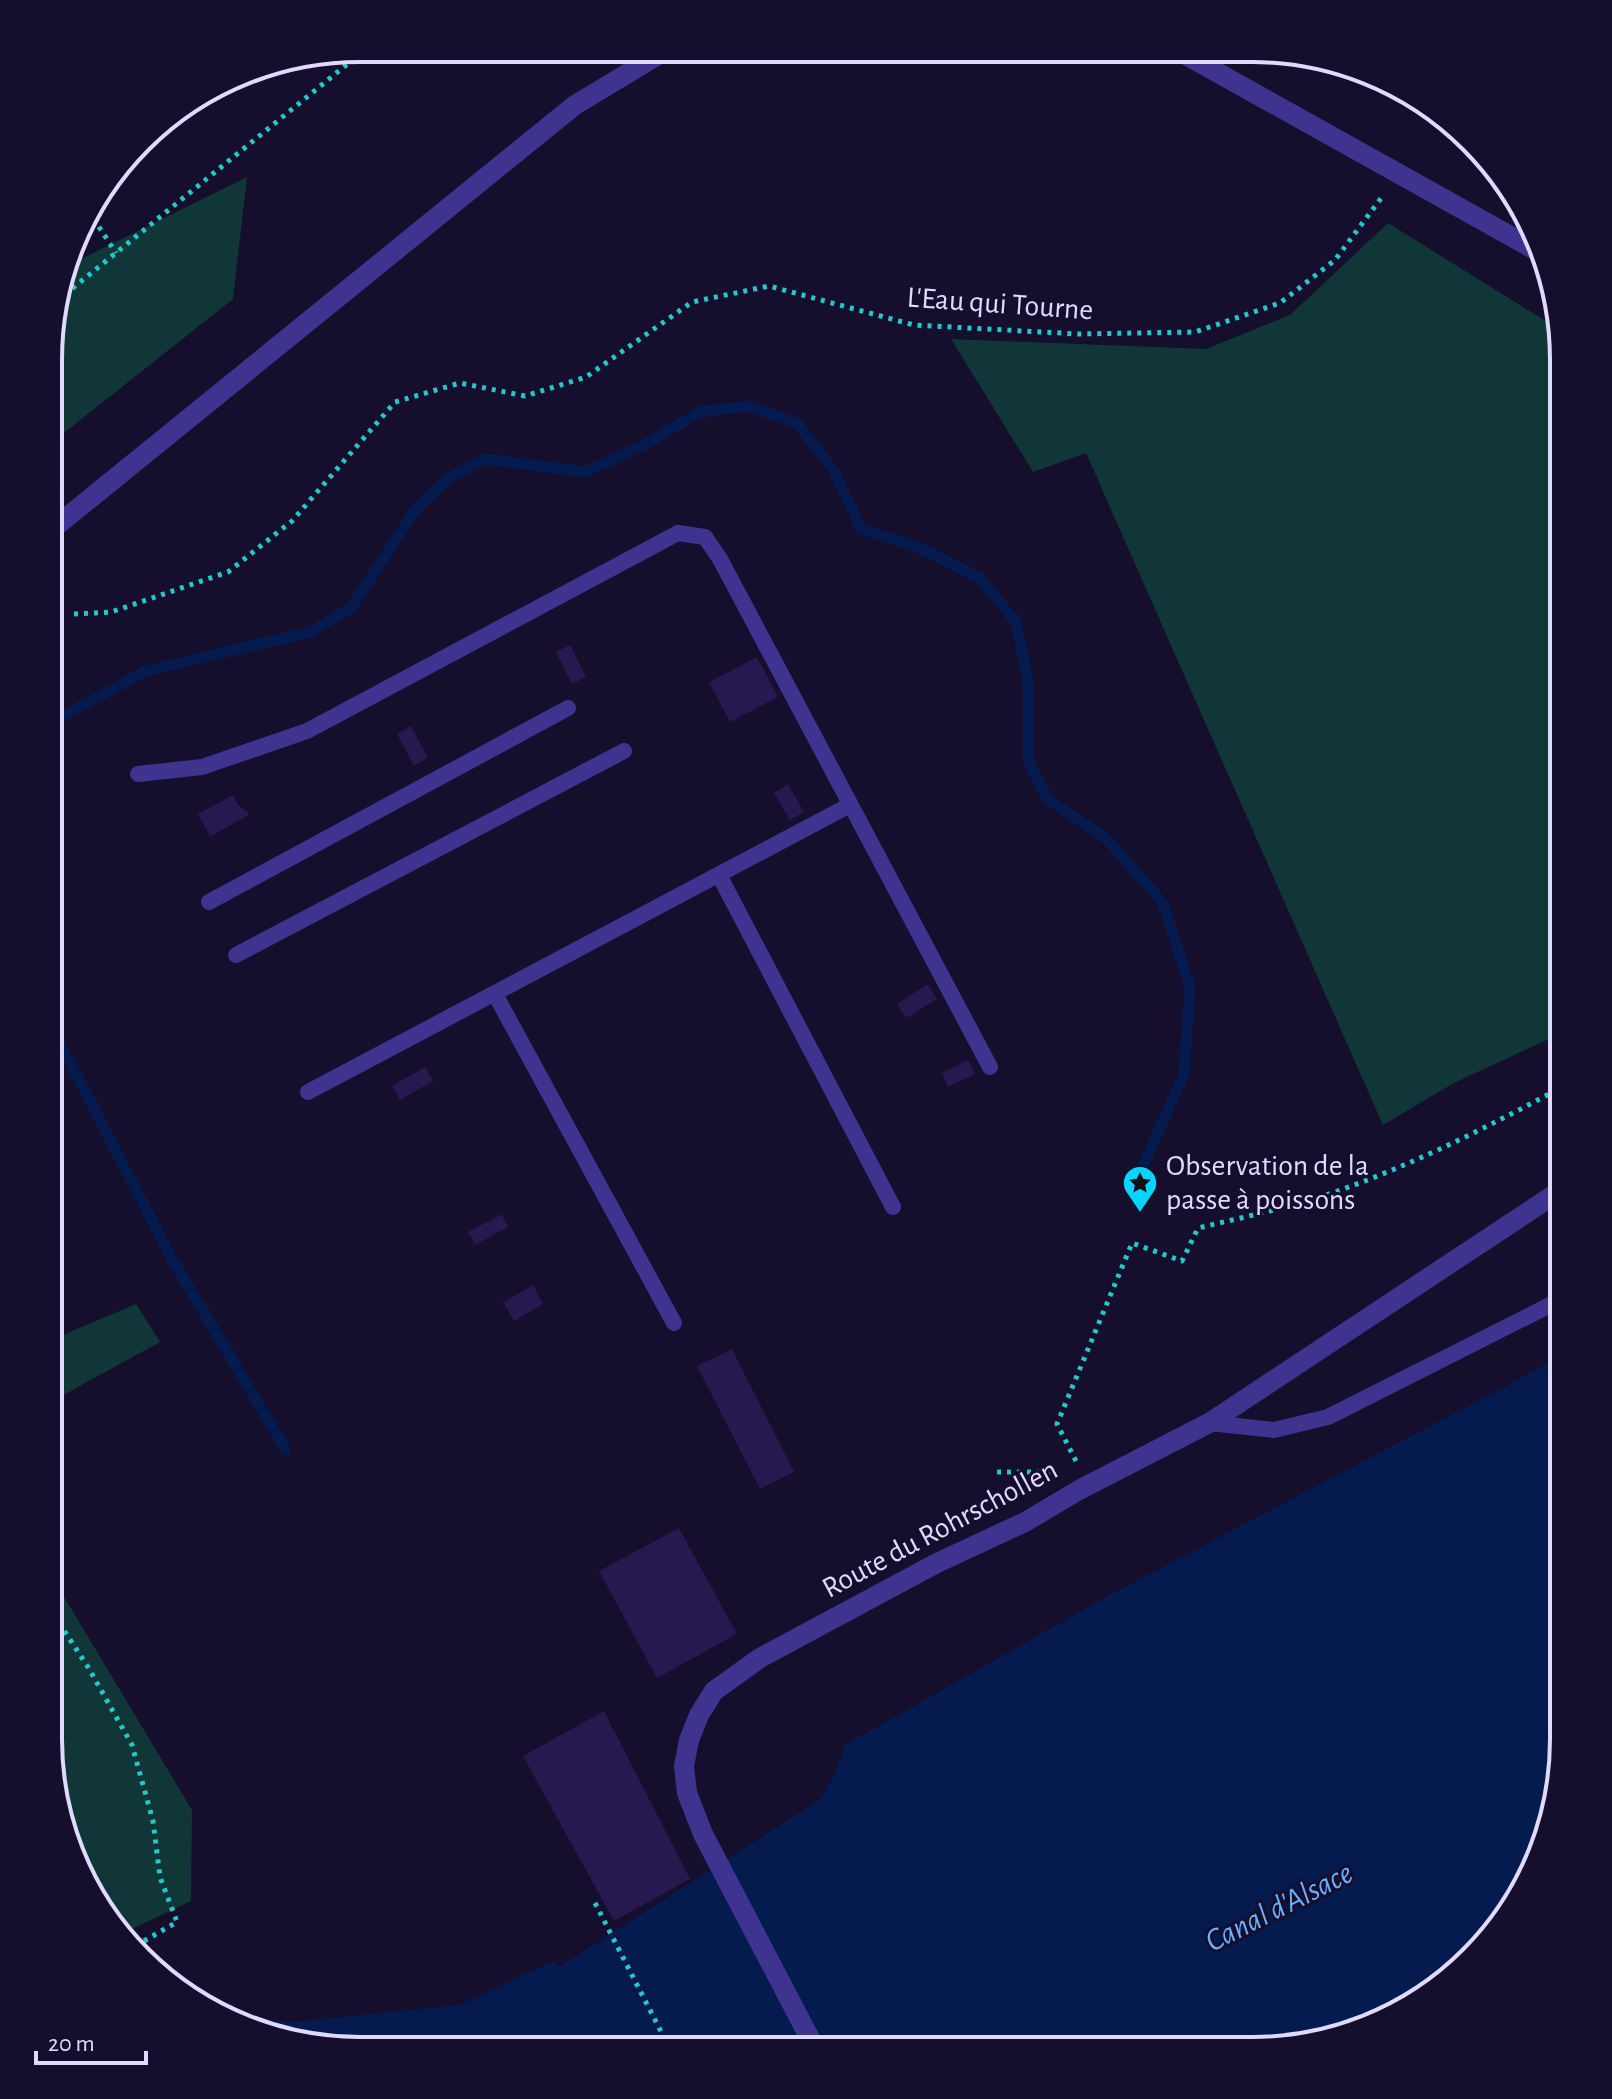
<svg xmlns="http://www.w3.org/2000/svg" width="1612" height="2099" font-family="'Alegreya Sans',sans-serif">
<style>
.green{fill:#103637}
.water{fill:#051b4f}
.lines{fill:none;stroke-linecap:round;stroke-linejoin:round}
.stream{stroke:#051b4f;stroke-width:11}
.building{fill:#271850}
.path{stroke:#23c9ca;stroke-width:5;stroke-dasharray:4 6;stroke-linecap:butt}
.service{stroke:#3e3490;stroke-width:16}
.minor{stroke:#3e3490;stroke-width:20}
.labels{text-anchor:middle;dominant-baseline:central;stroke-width:6;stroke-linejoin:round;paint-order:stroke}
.street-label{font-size:30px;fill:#e1daff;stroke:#150e2d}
.poi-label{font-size:30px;fill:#e1daff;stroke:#150e2d;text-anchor:start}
.water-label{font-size:32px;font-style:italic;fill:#68afff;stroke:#150e2d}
.rim{fill:none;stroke:#e1daff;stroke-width:4}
</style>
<rect width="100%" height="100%" fill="#150e2d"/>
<g class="green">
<path d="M247,177L233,299L50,444L51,318L69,265Z"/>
<path d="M1388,223L1557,328L1564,359V1032L1454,1083L1383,1125L1086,453L1033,472L951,339L1206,349L1290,315Z"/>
<path d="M49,1138L64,1191L49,1199Z"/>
<path d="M136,1304L160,1342L49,1403V1341Z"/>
<path d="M48,1570L192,1810L191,1901L119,1935L80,1878L48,1740Z"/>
</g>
<path class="water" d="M1563,1356V1760L1547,1840L1512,1912L1458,1973L1391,2019L1253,2051L319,2048L232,2016L293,2022L460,2005L553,1961L559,1967L821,1799L835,1773L845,1745L1108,1596Z"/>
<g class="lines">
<g class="stream">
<path d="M50,723L146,671L310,632L351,608L415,510L447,479L485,459L585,472L646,444L700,412L748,406L797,423L834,471L861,529L921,548L981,579L1016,622L1028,680V760L1047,799L1107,839L1163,903L1190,987L1184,1074L1142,1168"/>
<path d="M49,1022L173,1261L286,1450"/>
</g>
</g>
<g class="building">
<path d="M570,645L586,677L572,684L556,652Z"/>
<path d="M757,657L778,697L730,722L709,682Z"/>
<path d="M411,726L428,758L414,766L397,734Z"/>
<path d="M788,784L804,812L790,820L774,793Z"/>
<path d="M233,795L238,805L250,814L210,837L198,814Z"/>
<path d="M928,984L937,999L906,1018L897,1004Z"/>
<path d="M968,1060L975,1074L948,1087L942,1073Z"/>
<path d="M425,1067L433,1081L400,1100L392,1086Z"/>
<path d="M502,1214L508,1227L475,1245L468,1232Z"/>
<path d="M533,1285L543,1304L514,1321L503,1302Z"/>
<path d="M732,1349L794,1472L760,1489L697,1366Z"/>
<path d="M679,1528L737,1634L657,1678L599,1571Z"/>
<path d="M604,1711L690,1879L614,1921L523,1756Z"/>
</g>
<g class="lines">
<g class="path">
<path d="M88,210L116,253"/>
<path d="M57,301L367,48"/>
<path d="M74,614L111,612L228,572L292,521L395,402L460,383L525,396L586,377L692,302L769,286L914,325L1078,334L1195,332L1280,303L1335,260L1382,197"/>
<path d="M1076,1461L1057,1424L1132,1243L1182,1261L1198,1228C1240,1218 1282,1209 1323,1196C1407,1168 1486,1128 1564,1086"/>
<path d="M997,1472H1052"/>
<path d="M48,1606L88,1667L132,1745L153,1821L160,1877L177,1922L130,1949"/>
<path d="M595,1903L670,2049"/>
</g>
<g class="service">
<path d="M138,774L202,767L307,731L678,533L705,537L720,559L990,1067"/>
<path d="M719,875L893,1207"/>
<path d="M209,902L568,708"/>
<path d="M236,955L624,751"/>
<path d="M495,994L674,1323"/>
<path d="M308,1092L850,805"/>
<path d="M1209,1423L1274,1430L1328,1417L1564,1298"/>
</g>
<g class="minor">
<path d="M1177,50L1539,252"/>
<path d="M50,531L575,105L668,49"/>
<path d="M816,2050L703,1834L687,1793L684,1766L689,1740L699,1715L714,1691L760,1658L937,1563L1025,1522L1079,1490L1209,1423L1564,1188"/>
</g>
</g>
<defs>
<symbol id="sight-pin" viewBox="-11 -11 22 30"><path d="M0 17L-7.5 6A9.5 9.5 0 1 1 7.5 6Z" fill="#06d5ff" stroke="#150e2d"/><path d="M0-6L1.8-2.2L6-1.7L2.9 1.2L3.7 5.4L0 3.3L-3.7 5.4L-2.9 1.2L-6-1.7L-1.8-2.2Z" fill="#111"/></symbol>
</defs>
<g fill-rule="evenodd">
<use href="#sight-pin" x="1120" y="1163" width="40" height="54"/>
</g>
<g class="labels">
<g class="street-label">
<text transform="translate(1000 304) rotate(4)">L'Eau qui Tourne</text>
<text transform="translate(940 1529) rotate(-28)">Route du Rohrschollen</text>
</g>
<g class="poi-label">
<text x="1166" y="1166">Observation de la<tspan x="1166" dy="34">passe à poissons</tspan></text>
</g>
<g class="water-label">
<text transform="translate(1279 1907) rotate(-27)">Canal d'Alsace</text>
</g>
</g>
<path d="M0 0H1612V2099H0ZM360 62H1252A298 298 0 0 1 1550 360V1739A298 298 0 0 1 1252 2037H360A298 298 0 0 1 62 1739V360A298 298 0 0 1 360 62Z" fill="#150e2d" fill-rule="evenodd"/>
<path class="rim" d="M360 62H1252A298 298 0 0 1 1550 360V1739A298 298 0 0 1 1252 2037H360A298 298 0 0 1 62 1739V360A298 298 0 0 1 360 62Z"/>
<path d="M36 2051v12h110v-12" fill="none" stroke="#e1daff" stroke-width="4"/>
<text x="48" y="2051" font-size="24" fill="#e1daff" stroke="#150e2d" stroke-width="6" paint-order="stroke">20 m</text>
</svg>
